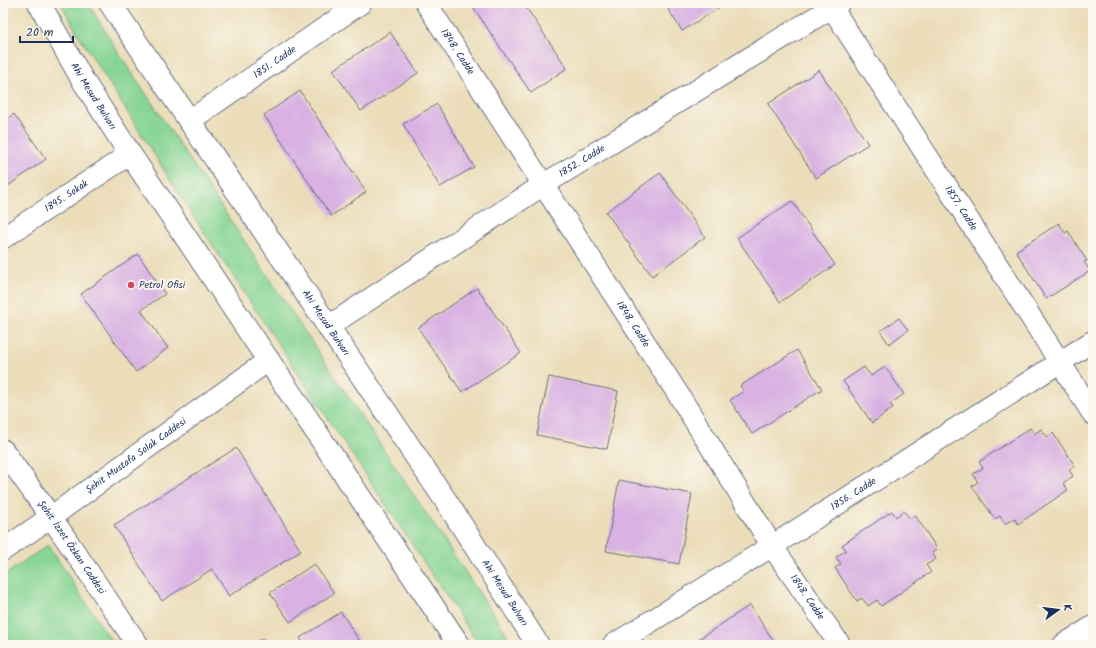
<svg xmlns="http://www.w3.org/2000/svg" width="1096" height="648" font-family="Kalam,sans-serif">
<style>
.green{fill:#87d594;stroke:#518279}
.building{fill:#d9b2e3}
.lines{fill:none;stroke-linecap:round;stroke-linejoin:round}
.minor-casing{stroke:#646c7e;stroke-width:23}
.major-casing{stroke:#646c7e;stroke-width:24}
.minor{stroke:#fff;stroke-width:21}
.major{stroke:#fff;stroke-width:22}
.poi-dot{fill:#d1495b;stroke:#fbf7ec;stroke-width:1.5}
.labels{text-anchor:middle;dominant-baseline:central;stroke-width:4;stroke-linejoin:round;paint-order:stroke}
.street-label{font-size:10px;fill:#1b2f5e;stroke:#fbf7ec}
.poi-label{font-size:10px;fill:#1b2f5e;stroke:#fbf7ec;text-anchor:start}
</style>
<rect width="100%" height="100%" fill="#fbf7ec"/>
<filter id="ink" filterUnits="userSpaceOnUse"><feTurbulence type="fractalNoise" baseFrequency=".025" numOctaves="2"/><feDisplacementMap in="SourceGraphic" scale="8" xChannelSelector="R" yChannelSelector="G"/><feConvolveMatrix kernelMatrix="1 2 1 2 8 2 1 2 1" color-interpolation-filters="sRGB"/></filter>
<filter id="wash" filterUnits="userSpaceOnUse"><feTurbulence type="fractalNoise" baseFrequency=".012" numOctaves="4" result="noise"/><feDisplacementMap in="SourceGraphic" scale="16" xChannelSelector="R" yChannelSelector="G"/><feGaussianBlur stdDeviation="0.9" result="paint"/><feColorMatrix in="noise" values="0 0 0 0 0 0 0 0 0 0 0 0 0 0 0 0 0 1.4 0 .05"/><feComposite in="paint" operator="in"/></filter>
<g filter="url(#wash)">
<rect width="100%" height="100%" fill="#ebddb9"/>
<g class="green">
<path d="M61,3H88L118,52L514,645H479L193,216L76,31Z"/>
<path d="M48,545L114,645H3V576Z"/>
</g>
<g id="blocks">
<g class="building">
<path d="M472,3H523L567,68L531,93L471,4Z"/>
<path d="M664,3H726L682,31Z"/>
<path d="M390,32L418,73L361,111L333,70Z"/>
<path d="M819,70L868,144L816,178L768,104Z"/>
<path d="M300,91L366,192L331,216L264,115Z"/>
<path d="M437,104L474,167L440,187L403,124Z"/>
<path d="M14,114L46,159L5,188L3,185V122Z"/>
<path d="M660,173L705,237L652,276L606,212Z"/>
<path d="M792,201L835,265L780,302L737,238Z"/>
<path d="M1059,223L1065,233L1068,231L1087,261L1084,262L1090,271L1046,299L1016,251Z"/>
<path d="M138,254L165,294L141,310L168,348L136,372L81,294Z"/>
<path d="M477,288L521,353L462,392L418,328Z"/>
<path d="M899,318L908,330L889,344L880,331Z"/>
<path d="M797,350L822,389L752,434L730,400L744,391L740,386Z"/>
<path d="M864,367L871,376L885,367L904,394L890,404L893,408L872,423L843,381Z"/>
<path d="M549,377L618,391L607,449L537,435Z"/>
<path d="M1030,428L1034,434L1041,429L1047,437L1053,433L1075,466L1069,470L1073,476L1063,483L1068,490L1018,524L1014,518L1005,524L1000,516L995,519L972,486L978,482L973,474L983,468L979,462Z"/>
<path d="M236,448L301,551L229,596L212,569L162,601L114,525Z"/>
<path d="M619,480L692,494L679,564L606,551Z"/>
<path d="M892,511L896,517L904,511L910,519L915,515L937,549L932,553L936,559L926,565L931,572L881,606L877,600L868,606L862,598L857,601L835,568L841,564L836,557L846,550L842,545Z"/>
<path d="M314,564L334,593L290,622L270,593Z"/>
<path d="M750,605L776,645H690Z"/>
<path d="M341,612L362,645H304L300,638Z"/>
<path d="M263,638L268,645H252Z"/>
</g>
</g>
</g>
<g filter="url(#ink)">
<use href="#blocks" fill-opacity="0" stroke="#646c7e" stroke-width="1"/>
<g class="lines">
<defs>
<g id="minor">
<path id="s1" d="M426,3L680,397L772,546L840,645"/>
<path id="s2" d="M829,3L1093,414"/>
<path id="s3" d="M189,121L361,3"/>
<path id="s4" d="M3,238L130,154"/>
<path id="s5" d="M329,326L543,185L839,3"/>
<path id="s6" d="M3,450L51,517L138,645"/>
<path id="s7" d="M3,550L51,517L269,360"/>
<path id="s8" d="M613,645L772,546L1093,341"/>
</g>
<g id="major">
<path id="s9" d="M39,3L82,79L130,154L459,645"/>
<path id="s10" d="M110,3L446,501L538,645"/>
<path d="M1064,645L1093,627"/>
</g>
</defs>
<use href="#minor" class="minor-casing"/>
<use href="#major" class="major-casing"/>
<use href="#minor" class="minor"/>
<use href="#major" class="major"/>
</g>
</g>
<circle class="poi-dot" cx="131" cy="285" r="4"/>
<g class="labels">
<g class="street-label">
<text stroke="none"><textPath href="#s1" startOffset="58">1848. Cadde</textPath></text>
<text stroke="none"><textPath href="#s3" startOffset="104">1851. Cadde</textPath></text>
<text stroke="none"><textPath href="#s9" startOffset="108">Ahi Mesud Bulvarı</textPath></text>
<text stroke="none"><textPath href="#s5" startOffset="302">1852. Cadde</textPath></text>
<text stroke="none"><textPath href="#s4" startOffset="76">1895. Sokak</textPath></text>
<text stroke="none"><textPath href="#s2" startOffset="244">1857. Cadde</textPath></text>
<text stroke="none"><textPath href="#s10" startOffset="386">Ahi Mesud Bulvarı</textPath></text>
<text stroke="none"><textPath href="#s1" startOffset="382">1848. Cadde</textPath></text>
<text stroke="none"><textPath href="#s7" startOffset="163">Şehit Mustafa Solak Caddesi</textPath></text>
<text stroke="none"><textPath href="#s8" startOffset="284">1856. Cadde</textPath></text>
<text stroke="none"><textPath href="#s6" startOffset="119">Şehit İzzet Özkan Caddesi</textPath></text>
<text stroke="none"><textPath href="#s10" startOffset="710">Ahi Mesud Bulvarı</textPath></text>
<text stroke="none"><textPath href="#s1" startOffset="706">1848. Cadde</textPath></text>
</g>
<g class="poi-label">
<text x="139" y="285">Petrol Ofisi</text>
</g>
</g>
<rect width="1096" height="648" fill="none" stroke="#fbf7ec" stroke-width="16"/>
<g transform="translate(1058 610) rotate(76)" stroke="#fbf7ec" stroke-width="3" paint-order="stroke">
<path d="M0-3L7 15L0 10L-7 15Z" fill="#1b2f5e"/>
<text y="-6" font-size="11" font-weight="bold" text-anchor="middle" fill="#1b2f5e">K</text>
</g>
<path d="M20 36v6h53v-6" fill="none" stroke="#1b2f5e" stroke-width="2"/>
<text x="26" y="36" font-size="12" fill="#1b2f5e" stroke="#fbf7ec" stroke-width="3" paint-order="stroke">20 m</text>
</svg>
